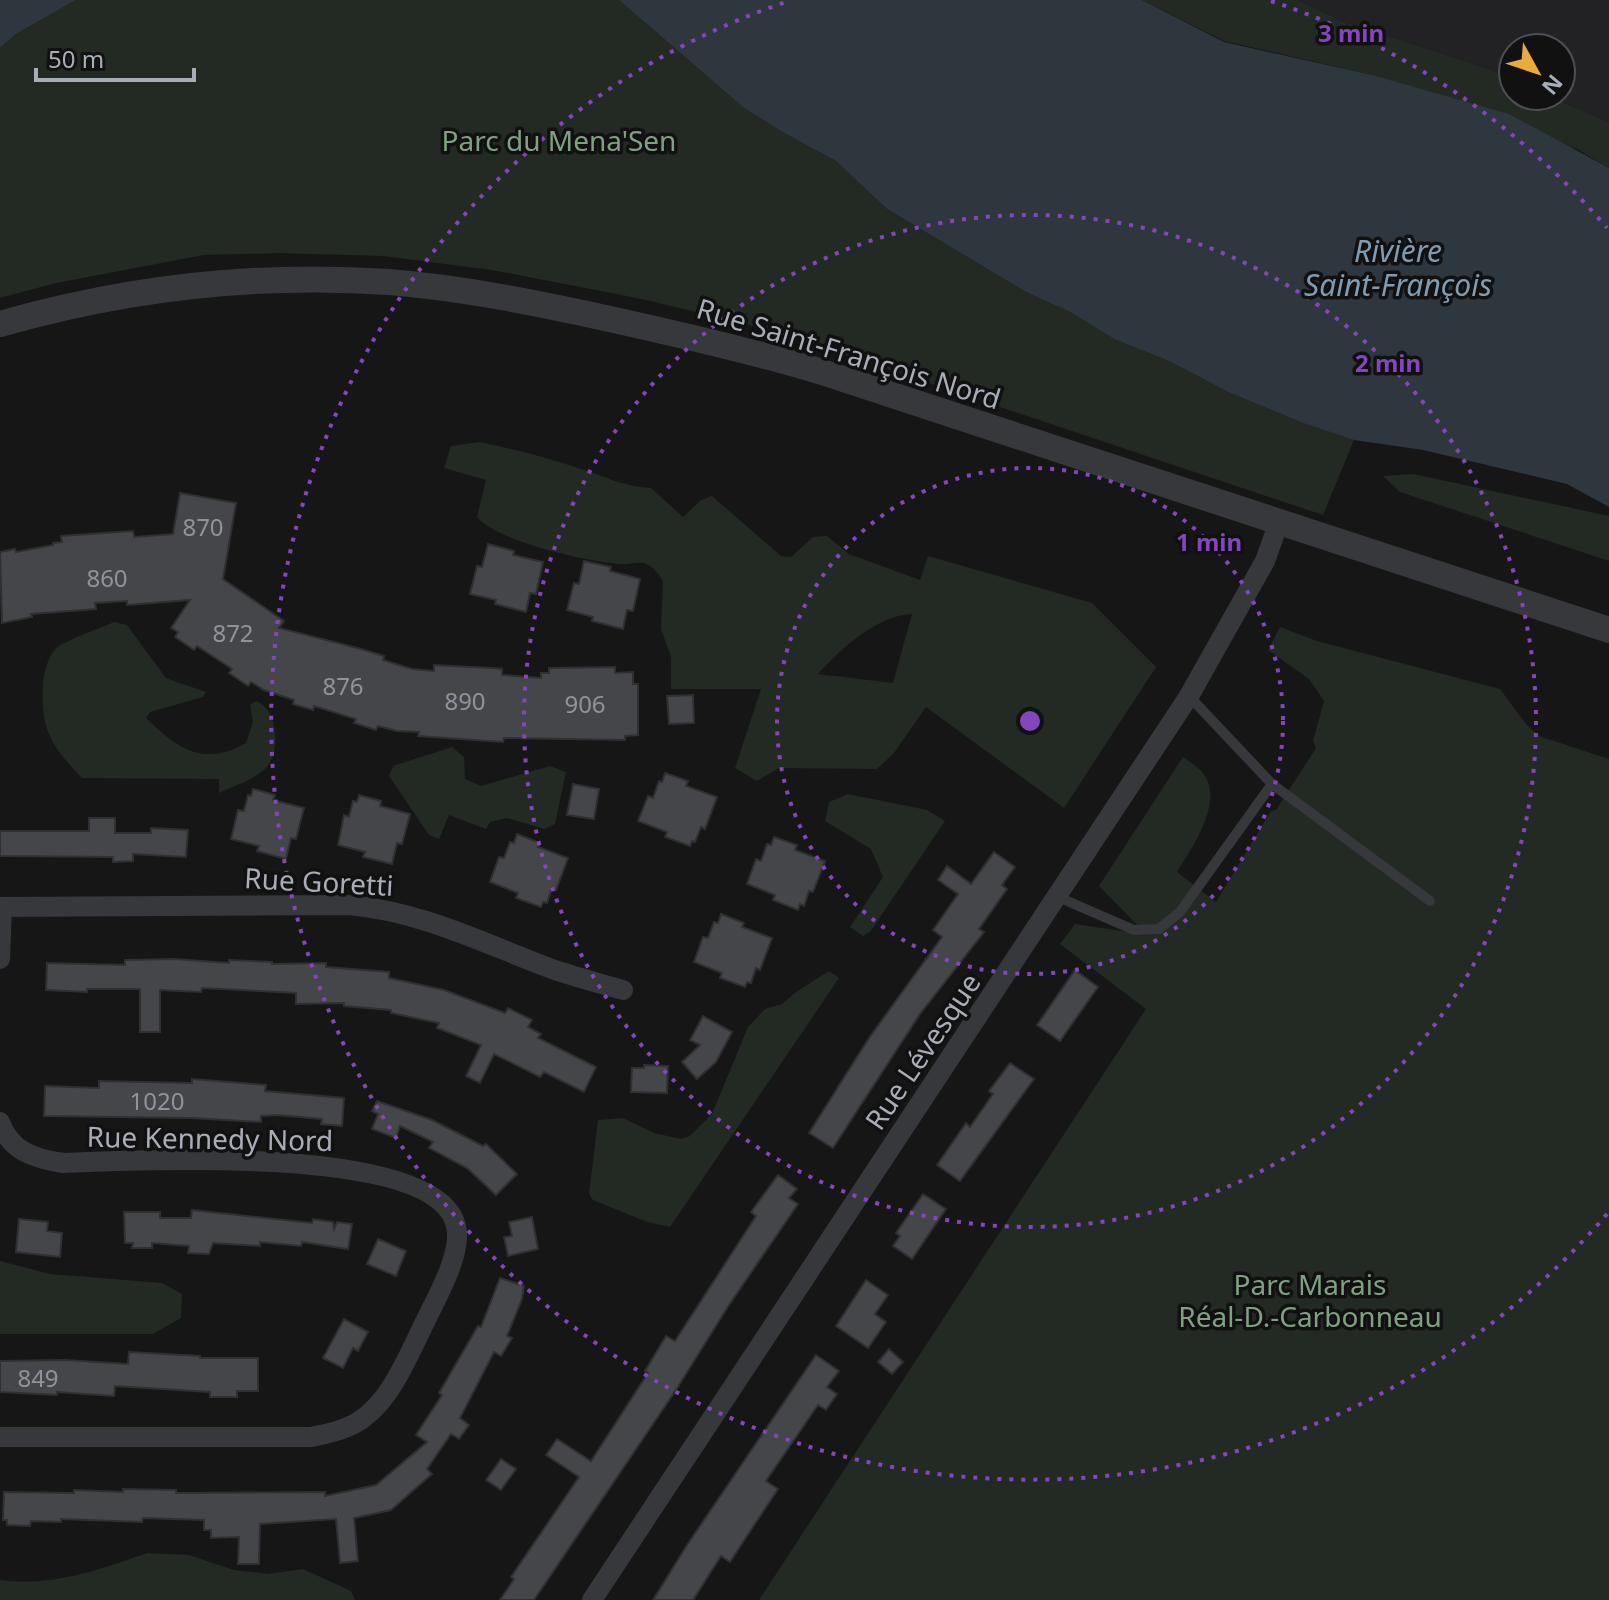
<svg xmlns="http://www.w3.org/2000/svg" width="1609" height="1600" font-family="'Noto Sans',sans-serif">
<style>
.built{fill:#222224}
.green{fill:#222a23;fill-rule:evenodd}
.water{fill:#2e373d}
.building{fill:#45464a;stroke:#303033;stroke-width:2}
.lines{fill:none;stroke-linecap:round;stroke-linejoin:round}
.service{stroke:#37383c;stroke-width:10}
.minor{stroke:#37383c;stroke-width:20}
.tertiary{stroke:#37383c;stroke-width:26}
.ring{fill:none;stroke:#8446bd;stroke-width:4;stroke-dasharray:4 8}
.labels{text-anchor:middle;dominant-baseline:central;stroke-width:7;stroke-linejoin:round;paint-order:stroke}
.number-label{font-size:24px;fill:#8f939c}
.park-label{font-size:28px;fill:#80a181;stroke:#111112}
.street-label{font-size:28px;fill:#a8adb7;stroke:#111112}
.water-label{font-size:30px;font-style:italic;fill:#819bb0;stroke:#111112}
.centre{fill:#8446bd;stroke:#111112;stroke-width:4}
.ring-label{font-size:24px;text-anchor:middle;font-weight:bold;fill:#8446bd;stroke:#111112;stroke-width:7;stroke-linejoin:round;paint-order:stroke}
</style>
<rect width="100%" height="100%" fill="#161617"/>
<path class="built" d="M1298,0H1609V122L1548,96H1561V48H1513V80L1486,68L1344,22Z"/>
<g class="green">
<path d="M76,0H619L744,108L784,133L836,161L887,209L1026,292L1070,312L1114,339L1169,361L1228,392L1303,423L1354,440L1323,515L770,330L642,299L492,270L383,256L278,253L204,255L56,283L0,298V48L16,34Z"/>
<path d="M1142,0H1298L1344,22L1486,68L1513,80V96H1548L1609,122V168L1577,149L1372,75L1224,41Z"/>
<path d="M480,442C513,449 546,457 578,468C604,476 624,487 651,488L683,517L701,500L712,496L781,556L791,557L813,537L827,536L849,554L920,580L928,556L1092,603L1156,667L1064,808L926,707L894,753L877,769L779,768L757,781L735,768L761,689H671V657L661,629L663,581C659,575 654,567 646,564C639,561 629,565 622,564C588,562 498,542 477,517L486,480L444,468L451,446ZM912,614L893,683L818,674C842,648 876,616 912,614Z"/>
<path d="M1413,474L1609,516V561L1400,492L1383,476Z"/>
<path d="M114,622L127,625L166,678L206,692L203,697L150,712L146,718C178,749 203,767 246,743L253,722L250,705L256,701C279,710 281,753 265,769C253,780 234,786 219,793V779L82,778C51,746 40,729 43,683C44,673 48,656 56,648C66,640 101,628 114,622Z"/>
<path d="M1280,627L1317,641L1500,689L1526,724L1539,736L1609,759V1600H759L1146,1009L1060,944L1075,924L1147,935L1099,886L1183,757C1190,762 1198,767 1203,773C1225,801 1192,848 1177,872L1216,902L1271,811L1276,810L1316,748L1313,741L1324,701L1309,679L1268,650Z"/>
<path d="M452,747L464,757L465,779L481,786L550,766L566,772L555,824L544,829L507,818L490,822L486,829L449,815L439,839L429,835L389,776L393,766Z"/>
<path d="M848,794L927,810L945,821L870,932L863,936L850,927L883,877L871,849L825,821L829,802Z"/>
<path d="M829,971L839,978L670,1227L647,1222L593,1200L589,1194L598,1120L623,1118L654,1133L681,1139L690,1136L712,1114L748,1027L765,1009L782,1004L796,992Z"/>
<path d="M0,1261L50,1274L162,1283L182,1294L181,1318L153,1334H0Z"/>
<path d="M147,1553L189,1555L234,1570L268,1574L303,1569L351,1591L355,1600H0V1580C52,1587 99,1570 147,1553Z"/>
</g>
<g class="water">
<path d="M0,0H76L16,34L0,48Z"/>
<path d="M619,0H1142L1224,42L1372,75L1509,114L1609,168V507L1567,484L1423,450L1354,440L1303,423L1228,392L1169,361L1114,339L1070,312L1026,292L887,209L836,161L784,133L744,108Z"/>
</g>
<g class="building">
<path d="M180,493L236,503L223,579L284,621L279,628L361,649L384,656L383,660L412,669L434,671V665L491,668L502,669V675L541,678V673H549V668L615,667V673L633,672V684H638V735L625,736V740L504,738L503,742L418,736L419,732L397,731L378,726L376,730L354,723L356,719L314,706L313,710L293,704L294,700L264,690L251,682L248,686L229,673L232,669L197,646L194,650L175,637L178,632L171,628L190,600L127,605V601L95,603L96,609L31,614L32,617L2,623L0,552L15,549L16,552L53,545V543L62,542L61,536L133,531L134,537L173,534Z"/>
<path d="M488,544L514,551L513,555L543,562L536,594L530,593L526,612L495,604L496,600L470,594L477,566L482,567Z"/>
<path d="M584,561L611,567L610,571L640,579L633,611L627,610L623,629L592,621L593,617L567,610L574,583L579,584Z"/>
<path d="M693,695L694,723L669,724L667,696Z"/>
<path d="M665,773L688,781L686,786L717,797L705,829L701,827L695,842L692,841L690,846L665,837L667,832L638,821L648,796L653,798L659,781L662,782Z"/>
<path d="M573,784L599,789L594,819L567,815Z"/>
<path d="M253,789L275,795L273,800L304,808L296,839L291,838L286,859L257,851L259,846L231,839L238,810L244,811L248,795L251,796Z"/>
<path d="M359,795L381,801L380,806L410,814L402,844L397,843L392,864L363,857L365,852L338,845L344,815L349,817L353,801L357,802Z"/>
<path d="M89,818H115V833H151V828L188,830L186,857L133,854V861L113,862V857L0,856V831H89Z"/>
<path d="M517,834L540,843L538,847L568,858L556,890L552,888L547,903L543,902L541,907L516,898L518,893L490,882L499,857L504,858L510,842L514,843Z"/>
<path d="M774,837L797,845L795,850L825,861L813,892L809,891L804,906L800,904L798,910L773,900L775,895L747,884L756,859L761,861L767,844L771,845Z"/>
<path d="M994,852L1015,867L1002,885L1007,889L979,929L984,932L920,1014L833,1148L809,1133L869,1038L942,937L933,930L958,894L938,880L947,866L971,884Z"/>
<path d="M721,914L744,923L742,927L772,938L760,970L756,968L751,983L747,982L745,987L720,978L722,973L694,962L703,937L708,938L714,922L718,923Z"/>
<path d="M174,959L229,963V960L272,962V964L326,963V967L389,972V978L444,990L505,1013L508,1008L532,1020L528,1027L541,1034L538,1038L596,1067L584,1092L544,1072L540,1077L494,1054L480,1083L466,1076L481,1045L437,1028L439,1023L391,1013V1010L344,1006V1003L296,1004V993L202,988L201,992L160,990V1032H140V989H87V992L46,990L47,963L125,965V960Z"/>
<path d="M1075,970L1098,987L1060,1041L1037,1025Z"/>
<path d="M703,1016L732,1032L716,1062L697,1079L682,1062L700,1045L690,1040Z"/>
<path d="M1010,1063L1034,1079L960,1181L937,1165L966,1123L970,1127L993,1094L989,1091Z"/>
<path d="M644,1065L668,1066L667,1093L631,1092L632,1068H644Z"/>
<path d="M192,1079L266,1085L265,1091L344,1098L342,1126L321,1124L322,1119L277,1115L261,1116V1122L191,1118L44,1116L45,1086L99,1088V1081L192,1083Z"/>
<path d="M377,1101L432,1120L483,1146L486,1144L517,1174L496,1195L467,1168L429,1148L433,1142L400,1126L396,1138L372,1129L378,1114L372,1111Z"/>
<path d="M778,1175L797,1189L789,1198L798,1204L729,1305L676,1390L534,1600H500L514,1579L511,1577L579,1477L546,1455L557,1439L591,1461L648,1373L645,1371L666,1336L675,1341L756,1216L751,1212Z"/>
<path d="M923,1194L946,1209L912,1259L893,1246L900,1236L896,1233Z"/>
<path d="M192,1210L312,1223L313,1219L333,1222L334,1229L337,1222L352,1224L348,1249L302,1242L301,1246L260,1242V1246L213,1243L209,1254L188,1253L189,1246L152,1243V1248H132L133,1243H125L124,1212H160V1218H191Z"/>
<path d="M532,1217L538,1249L508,1256L504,1237L512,1236L509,1222Z"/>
<path d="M19,1219L48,1222L47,1231L62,1233L60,1257L16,1252Z"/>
<path d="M378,1239L406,1251L396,1276L367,1264Z"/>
<path d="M500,1278L524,1286L522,1299L507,1336L512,1338L501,1356L494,1352L460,1418L469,1425L459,1439L451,1434L427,1469L432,1474L391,1510L354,1518L358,1561L340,1563L336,1519L260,1524L259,1564H238L239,1537L211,1538V1530H204V1520L143,1518L142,1522L61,1519V1522L31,1521L30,1526L7,1525V1520H3L4,1492L74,1493V1490L123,1492V1489L176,1490V1493L325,1492V1496L376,1485L427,1442L416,1435L442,1395L439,1393L478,1326L481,1327Z"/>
<path d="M866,1280L888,1295L875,1314L886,1322L868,1348L836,1326Z"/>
<path d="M344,1319L368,1332L358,1351L353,1348L343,1368L323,1358Z"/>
<path d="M889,1349L903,1362L892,1374L878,1362Z"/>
<path d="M129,1352L200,1356V1358H258V1391H237V1397H210V1392L115,1386L114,1396L57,1392V1395L0,1392V1361L65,1360L128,1364Z"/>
<path d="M816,1355L839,1371L827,1387L837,1394L826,1410L818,1405L766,1481L778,1489L747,1536L730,1562L721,1556L693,1600H653L687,1545Z"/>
<path d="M501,1459L516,1469L501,1490L486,1480Z"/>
</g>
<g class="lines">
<g class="service">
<path d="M1189,696L1272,784L1430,901"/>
<path d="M1058,897L1134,930L1159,929L1180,912L1272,784"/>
</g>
<g class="minor">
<path d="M0,907L348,905C421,911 485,944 552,969C575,977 599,983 623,990"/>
<path d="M0,959L2,907"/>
<path d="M0,1122C10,1151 35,1159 63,1163C128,1161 451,1141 457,1232C459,1261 434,1302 422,1328C406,1361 387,1408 352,1425C339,1432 325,1434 311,1437H0"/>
<path d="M592,1600L1189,696L1265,561L1279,522"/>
</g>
<path class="tertiary" d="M0,324C126,288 258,273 389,282C463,288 537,303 610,319C681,335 752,351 822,372L1609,630"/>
</g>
<g class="ring">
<circle cx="1030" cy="721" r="253"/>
<circle cx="1030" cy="721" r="506"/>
<path d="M1607 1214A759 759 0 1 1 789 1M1271 1A759 759 0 0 1 1607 228"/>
</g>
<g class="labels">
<g class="number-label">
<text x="203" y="526">870</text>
<text x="107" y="577">860</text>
<text x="233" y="632">872</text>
<text x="343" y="685">876</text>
<text x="465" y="700">890</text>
<text x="585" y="703">906</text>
<text x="157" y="1100">1020</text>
<text x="38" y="1377">849</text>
</g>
<g class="park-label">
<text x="559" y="140">Parc du Mena'Sen</text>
<text x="1310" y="1284">Parc Marais<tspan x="1310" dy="32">Réal-D.-Carbonneau</tspan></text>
</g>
<g class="street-label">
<text transform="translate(849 353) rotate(17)">Rue Saint-François Nord</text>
<text transform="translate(319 881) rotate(3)">Rue Goretti</text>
<text transform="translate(922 1051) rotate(-56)">Rue Lévesque</text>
<text transform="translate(210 1138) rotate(1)">Rue Kennedy Nord</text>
</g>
<g class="water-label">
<text x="1398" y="250">Rivière<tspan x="1398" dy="34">Saint-François</tspan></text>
</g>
</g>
<circle cx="1030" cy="721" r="12" class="centre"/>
<g class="ring-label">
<text x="1351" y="42">3 min</text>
<text x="1388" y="372">2 min</text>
<text x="1209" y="551">1 min</text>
</g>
<g transform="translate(1537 72) rotate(130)"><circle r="38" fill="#111112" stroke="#4d4f54" stroke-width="2"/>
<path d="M0-6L14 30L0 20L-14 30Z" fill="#e9ab3c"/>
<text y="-12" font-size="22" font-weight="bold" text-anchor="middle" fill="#a8adb7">N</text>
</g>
<path d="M36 68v12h158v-12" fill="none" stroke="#a8adb7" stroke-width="4"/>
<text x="48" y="68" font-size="24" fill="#a8adb7" stroke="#111112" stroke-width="6" paint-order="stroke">50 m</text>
</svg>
